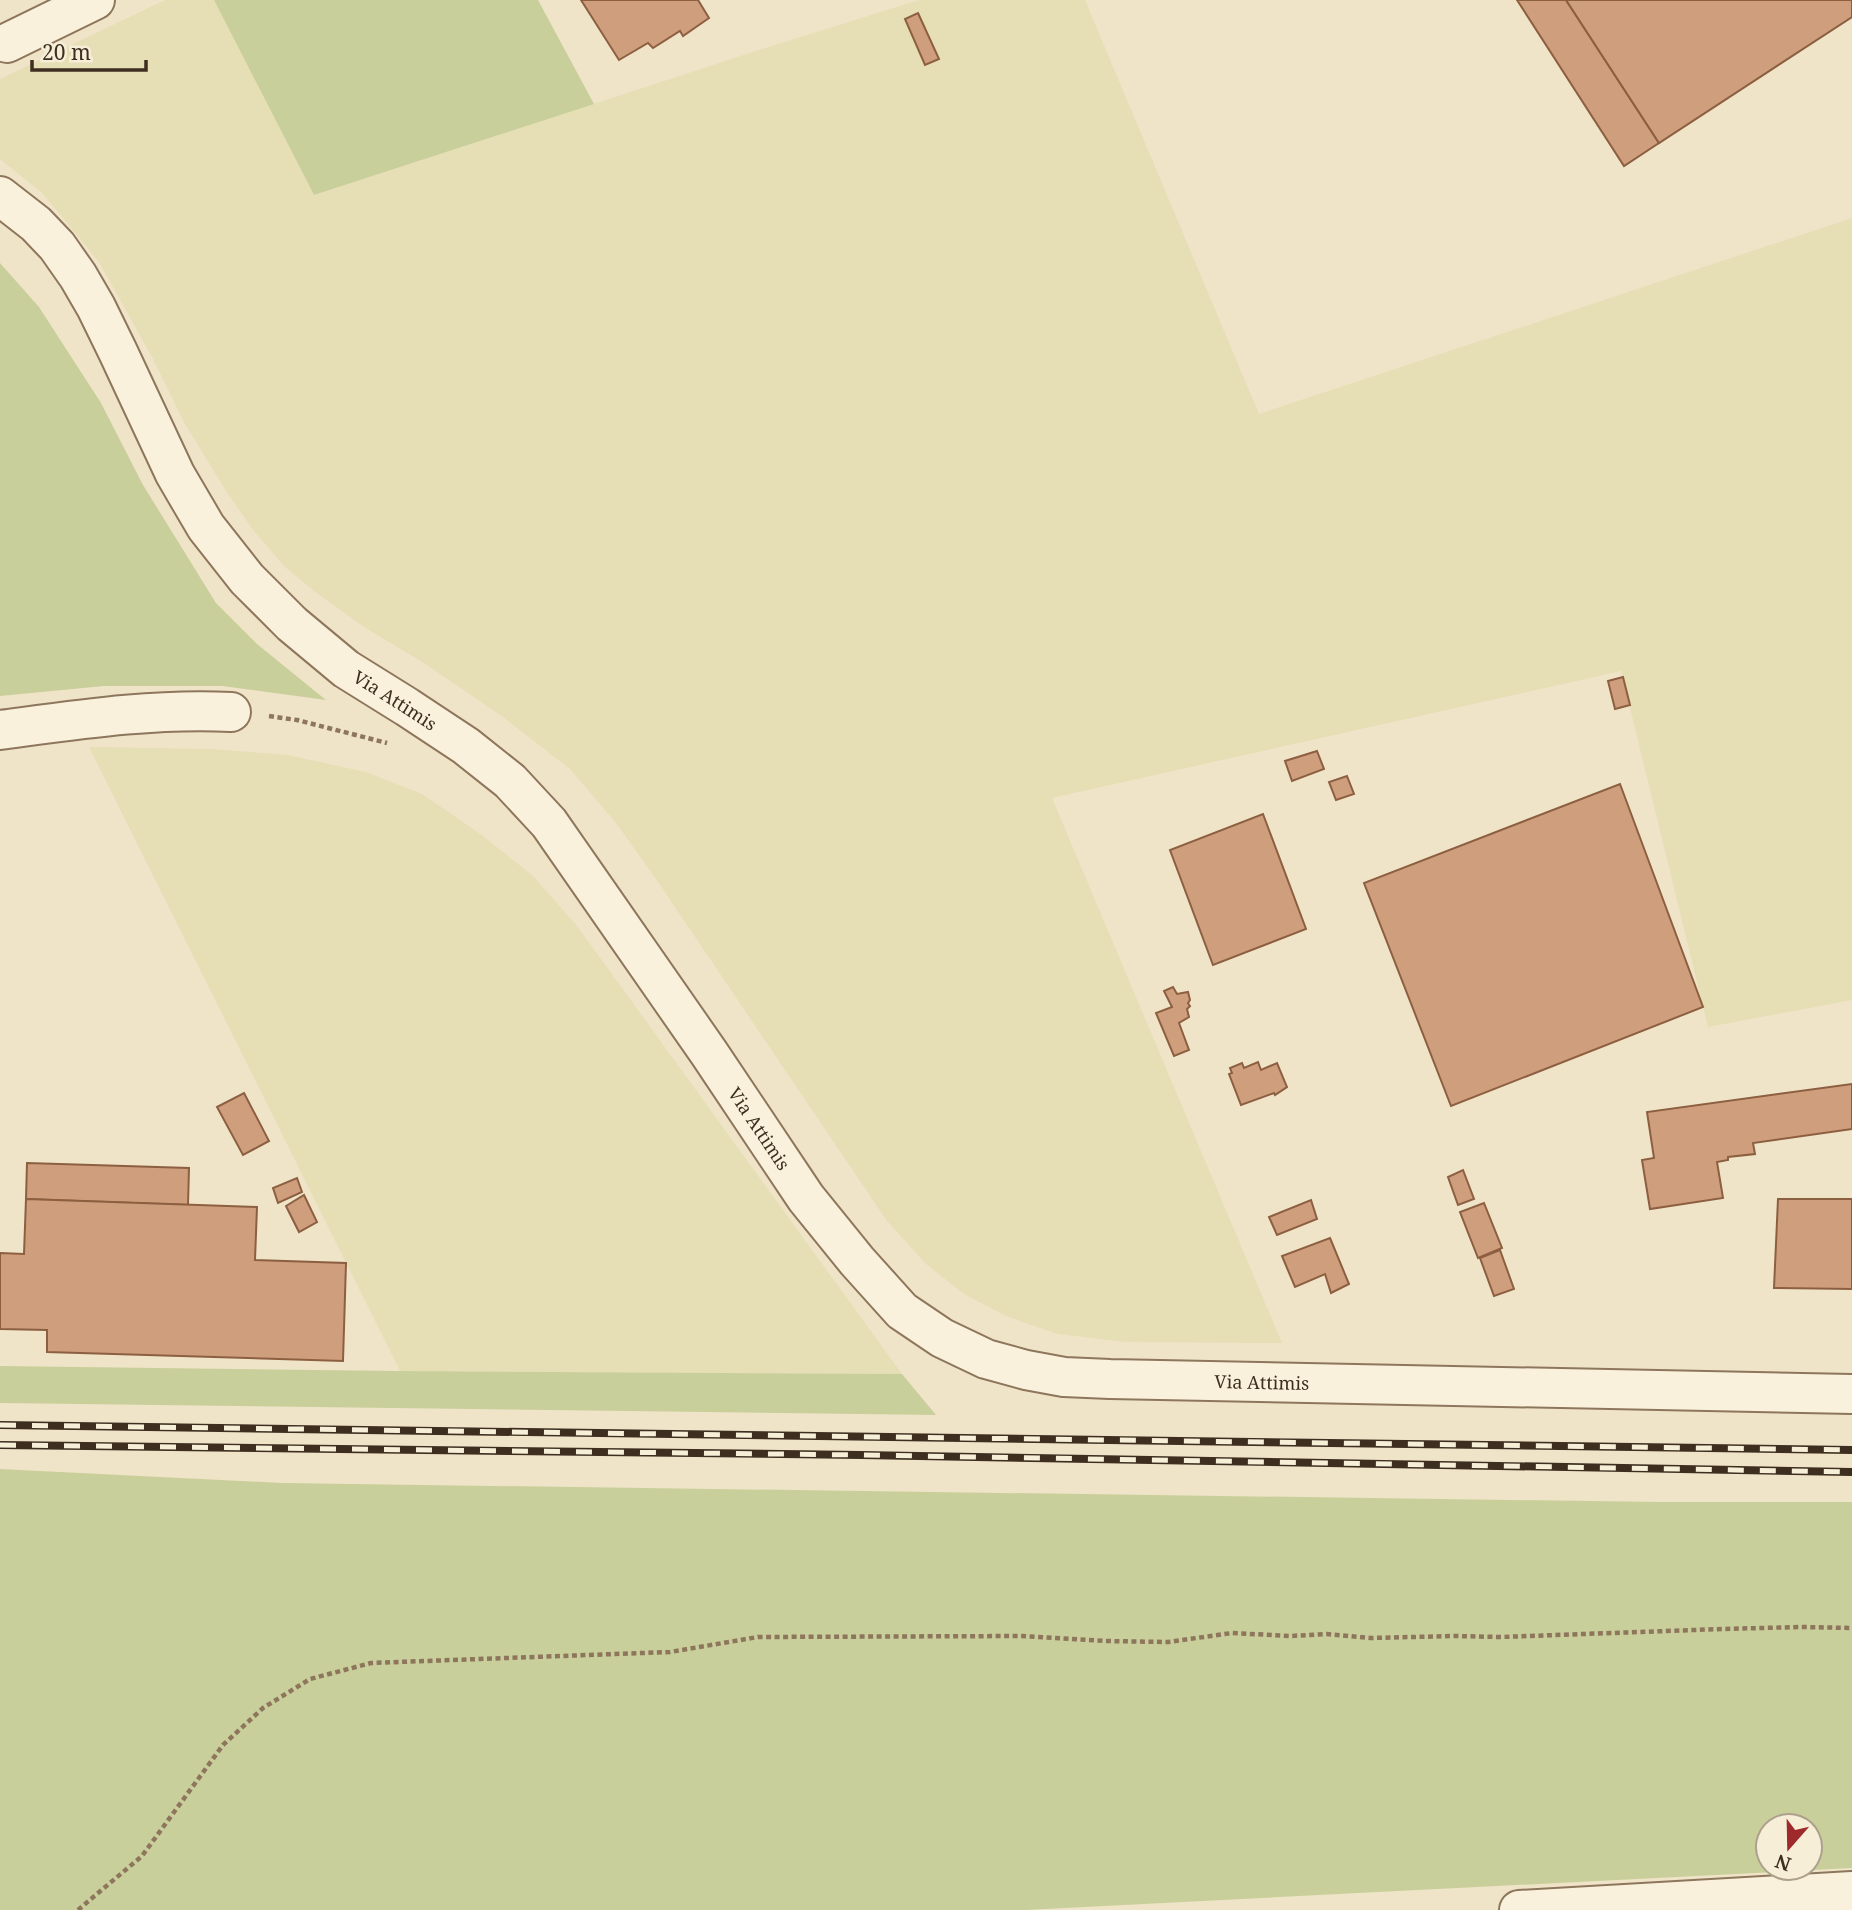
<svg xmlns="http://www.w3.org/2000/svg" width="1852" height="1910" font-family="'Noto Serif',serif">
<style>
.farmland{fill:#e6deb5}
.green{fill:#c9cf9b;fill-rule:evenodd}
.building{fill:#cf9f7d;stroke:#8d5f41;stroke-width:2}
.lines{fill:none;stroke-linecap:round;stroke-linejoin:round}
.minor-casing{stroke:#8d765c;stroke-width:42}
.path{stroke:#8d765c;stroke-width:4.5;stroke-dasharray:5 3.5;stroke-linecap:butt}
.minor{stroke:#faf1dc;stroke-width:38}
.rail-casing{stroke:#3d2e20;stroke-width:8}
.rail{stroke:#f7eed8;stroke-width:5;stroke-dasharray:16;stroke-linecap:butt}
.labels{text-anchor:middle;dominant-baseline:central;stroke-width:7;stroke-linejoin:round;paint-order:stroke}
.street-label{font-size:18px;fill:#3d2e20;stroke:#f7eed8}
</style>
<rect width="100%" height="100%" fill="#f0e4c8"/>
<g class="farmland">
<path d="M165,0H214L314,195L759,50L919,0H1085L1259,414L1852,218V1000L1708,1027L1621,671L1052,798L1282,1343L1126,1342L1057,1334L1006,1316L964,1294L926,1264L887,1221L656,879L616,823L570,769L503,717L424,663L364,627L314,591L285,567L254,531L228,494L185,424L153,359L99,262L43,194L0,159V79Z"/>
<path d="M89,747L212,749L288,755L366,772L422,794L479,833L532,875L577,926L902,1374L400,1371Z"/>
</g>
<g class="green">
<path d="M214,0H538L594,104L314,195Z"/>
<path d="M0,263L39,307L101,403L143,485L216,603L257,644L326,700L222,686H104L0,696Z"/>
<path d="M0,1366L400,1371L902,1374L936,1415L0,1403Z"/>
<path d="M0,1469L283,1483L1661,1502H1852V1868L1026,1910H0ZM1768,1826H1810V1868H1768Z"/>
</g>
<g class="building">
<path d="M581,0H698L709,18L683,36L680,31L653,48L648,43L619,60Z"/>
<path d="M1517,0H1566L1659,143L1624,166Z"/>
<path d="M1566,0H1852V17L1659,143Z"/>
<path d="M918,13L939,59L925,65L905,19Z"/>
<path d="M1623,677L1630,705L1615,709L1608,681Z"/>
<path d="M1317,751L1324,769L1292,781L1285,761Z"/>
<path d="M1347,776L1354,794L1336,800L1329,782Z"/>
<path d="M1620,784L1703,1007L1451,1106L1364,883Z"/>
<path d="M1263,814L1306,929L1213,965L1170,850Z"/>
<path d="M1173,987L1177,994L1188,992L1190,1000L1188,1003L1190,1006L1187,1009L1189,1017L1179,1023L1189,1050L1174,1056L1156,1013L1172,1007L1164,991Z"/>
<path d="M1258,1062L1261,1070L1277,1063L1287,1087L1275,1095L1274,1093L1241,1105L1229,1074L1232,1073L1230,1068L1242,1063L1244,1068Z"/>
<path d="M1852,1084V1129L1753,1143L1755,1154L1728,1157V1160L1717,1162L1723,1198L1650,1209L1642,1160L1654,1158L1647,1112Z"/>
<path d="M244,1093L269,1141L243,1155L217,1107Z"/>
<path d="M27,1163L189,1168L188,1205L26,1199Z"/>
<path d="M1463,1170L1474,1199L1458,1205L1448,1177Z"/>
<path d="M297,1178L302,1192L278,1203L273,1188Z"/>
<path d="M304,1195L317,1222L299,1232L286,1206Z"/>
<path d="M26,1199L257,1207L255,1260L346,1263L343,1361L47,1352V1330L0,1329V1253L24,1254Z"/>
<path d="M1778,1199H1852V1289L1774,1288Z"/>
<path d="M1311,1200L1317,1219L1277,1235L1269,1217Z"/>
<path d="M1484,1203L1502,1248L1478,1258L1460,1212Z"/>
<path d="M1330,1238L1349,1284L1331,1293L1325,1274L1295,1287L1282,1256Z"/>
<path d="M1500,1250L1514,1289L1494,1296L1480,1258Z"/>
</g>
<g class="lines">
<defs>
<g id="minor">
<path d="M7,43L95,0"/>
<path id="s1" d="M0,196L36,224L57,246L78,276L96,307L118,352L175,474L206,527L247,579L292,624L346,669L407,707L466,746L510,781L549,823L709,1053L806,1198L857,1261L902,1311L942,1338L986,1359L1026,1370L1064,1377L1110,1379L1852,1394"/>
<path d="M0,730C76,720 154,708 231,712"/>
<path d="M1519,1910L1852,1891"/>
</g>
</defs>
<use href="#minor" class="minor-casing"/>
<g class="path">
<path d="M269,716L297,720L387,743"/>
<path d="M78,1910L142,1856L223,1745L263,1708L310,1679L371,1663L670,1652L758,1637L1022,1636L1105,1641L1168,1642L1232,1633L1290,1636L1327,1634L1370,1638L1455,1636L1501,1637L1722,1629L1801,1627L1852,1628"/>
</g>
<use href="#minor" class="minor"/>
<defs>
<g id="rail">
<path d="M0,1425L1852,1450"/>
<path d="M0,1445L861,1455L1852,1472"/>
</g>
</defs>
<use href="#rail" class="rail-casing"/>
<use href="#rail" class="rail"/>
</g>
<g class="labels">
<g class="street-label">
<text stroke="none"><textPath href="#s1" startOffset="653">Via Attimis</textPath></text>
<text stroke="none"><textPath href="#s1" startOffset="1222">Via Attimis</textPath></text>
<text stroke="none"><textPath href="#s1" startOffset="1829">Via Attimis</textPath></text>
</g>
</g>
<g transform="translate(1789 1847) rotate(200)"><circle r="33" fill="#f7eed8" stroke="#ada18e" stroke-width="2"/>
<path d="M0-5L12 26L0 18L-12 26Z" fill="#9e2a2b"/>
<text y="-10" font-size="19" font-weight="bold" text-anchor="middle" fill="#3d2e20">N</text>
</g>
<path d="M32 60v10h114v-10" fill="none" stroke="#3d2e20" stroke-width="3.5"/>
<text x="42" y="60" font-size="21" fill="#3d2e20" stroke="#f7eed8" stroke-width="5" paint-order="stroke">20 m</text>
</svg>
